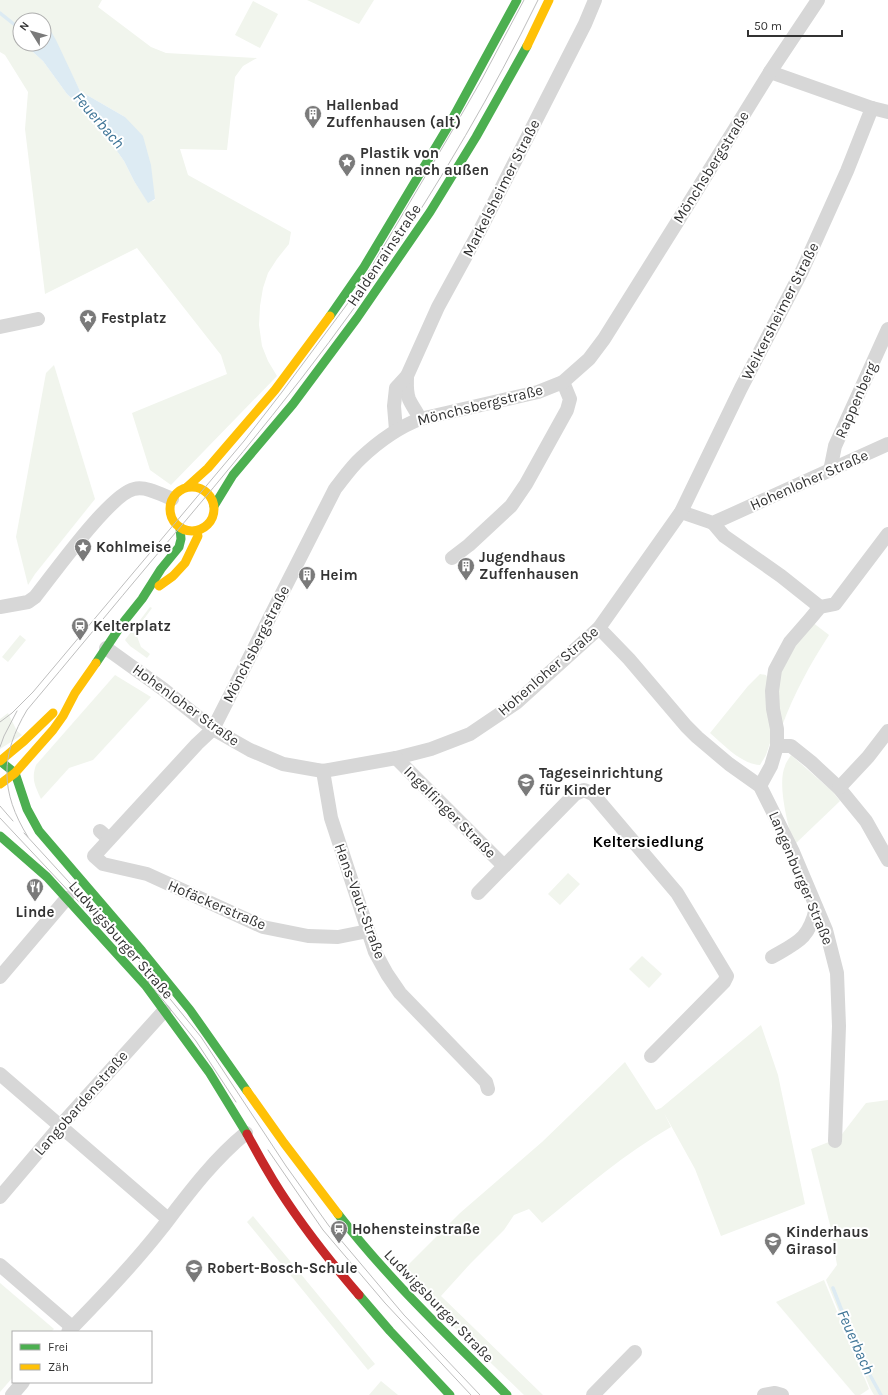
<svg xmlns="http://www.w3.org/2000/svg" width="888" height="1395" font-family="Karla,sans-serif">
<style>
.green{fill:#f1f5ed;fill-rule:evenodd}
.water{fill:#ddebf3}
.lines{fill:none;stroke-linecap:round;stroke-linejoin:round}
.stream{stroke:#ddebf3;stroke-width:3.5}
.street{stroke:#d7d7d7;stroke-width:14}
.fast{stroke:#4caf50;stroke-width:9}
.slow{stroke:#ffc107;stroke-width:9}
.jam{stroke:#c62828;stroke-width:9}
.tram{stroke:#bebebe;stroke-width:1}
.labels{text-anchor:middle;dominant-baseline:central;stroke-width:4;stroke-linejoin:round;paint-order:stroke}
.poi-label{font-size:15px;font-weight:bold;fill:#333;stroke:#fff;text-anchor:start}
.street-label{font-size:15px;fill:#333;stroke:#fff}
.water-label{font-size:16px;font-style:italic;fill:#3f7597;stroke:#fff}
.neighbourhood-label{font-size:16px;font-weight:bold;fill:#000;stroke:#fff}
</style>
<rect width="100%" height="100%" fill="#fff"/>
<g class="green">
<path d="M0,0H102L98,7L151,47L166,53L257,58L243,66L235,77L227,150L180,149L188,175L291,232L289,244L277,259L268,273L263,288L260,306L259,325L262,346L268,361L277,376L171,485L150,470L132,413L227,374L221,355L137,248L45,294L25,129L28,92L5,55L0,52ZM20,20H44L80,91L125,117L155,200L148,202L134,181L124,161L96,121L67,94L43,61L24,44H20Z"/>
<path d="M307,0H374L359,24Z"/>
<path d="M253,1L278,14L260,48L235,35Z"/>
<path d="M54,365L95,499L35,574L28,585L16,537L46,373Z"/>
<path d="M150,607L152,608L135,631L141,647L150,654L147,658L130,646L125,640Z"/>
<path d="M812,622L829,635C810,664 794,694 782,726L776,696L781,663Z"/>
<path d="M20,635L26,640L8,662L2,657Z"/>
<path d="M760,674L766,675L767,677L773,734L766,755L760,765C741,764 724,745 710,733L748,686Z"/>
<path d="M115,675L151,697L93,760L69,768L41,799C35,786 31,779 36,765Z"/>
<path d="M8,713L17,731L22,735L0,749V719Z"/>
<path d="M791,755L832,791L840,801L794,845C788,826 777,784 785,766C786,762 789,759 791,755Z"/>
<path d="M568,873L580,884L560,905L548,894Z"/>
<path d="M642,956L662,974L649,988L629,969Z"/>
<path d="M761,1025L778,1075L805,1204L721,1236L695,1169L664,1113L671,1127C625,1153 584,1189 542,1223L529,1209L514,1215L504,1230L470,1264L441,1296L543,1395H524L399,1274L460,1213L542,1142L625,1062L656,1110L661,1108Z"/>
<path d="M888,1100V1372L887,1370L888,1373V1395H874L870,1388L826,1280L837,1265L831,1229L811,1149L839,1138L866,1103Z"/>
<path d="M253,1216L375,1364L368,1370L247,1222Z"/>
<path d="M824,1280L869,1389L860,1395H855L776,1302Z"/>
<path d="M0,1283L54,1329L51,1332H13V1377L0,1392Z"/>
<path d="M381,1381L398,1395H369Z"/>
</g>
<path class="water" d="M45,21L56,40L80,91L125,117L143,136L151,165L155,199L148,203L134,181L124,161L96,121L67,94L43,61L24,44H44V22Z"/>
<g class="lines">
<g class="stream">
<path d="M0,13L20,29"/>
<path d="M833,1288L859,1355L881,1395"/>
</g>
<g class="street">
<path d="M770,72L872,108L888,112"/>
<path d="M0,327L38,319"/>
<path d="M407,376C407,384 406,391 409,399C412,406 417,412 420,419"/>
<path d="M396,430L394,406L396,388L407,376L438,307L479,232L585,24L595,0"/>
<path d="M830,471L835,446L888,329"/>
<path d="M681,512L713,523L888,444"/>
<path d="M713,523L724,536L781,576L820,607"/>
<path d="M452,558L469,545L511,506L526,484L567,410L570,399L563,382"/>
<path d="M0,607L28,602L35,597C52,576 110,494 134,489C146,486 160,494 172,499"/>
<path d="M599,628L629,659L686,726L697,737L729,764L760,786L793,852L826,930L837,973L839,1026L835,1141"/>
<path d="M106,648L163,689L213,729L250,750L283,764L323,771L396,758L431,749L470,734L516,703L599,628L681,512L741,388L802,271L847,171L872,108"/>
<path d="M777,746H791L811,762L839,788L866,821L888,860"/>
<path d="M396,758L504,866"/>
<path d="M323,771L331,818L375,952L387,974L400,993L486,1082L488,1089"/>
<path d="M760,786L771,766L777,746V729L773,709L772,691L775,670L790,642L810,619L820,607L835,604L888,534"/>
<path d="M839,788L868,757L888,731"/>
<path d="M100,831L109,839"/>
<path d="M478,893L575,794L584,790L593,794L677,893L727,976L724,982L651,1056"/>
<path d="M368,931L338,937L308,936L263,927L147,874L103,864L94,856L197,744L213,729L335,489C343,479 351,467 361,458C377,443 399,427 420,419L538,392L563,382L589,359L604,339L676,224L770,72L818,0"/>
<path d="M772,957C798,942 809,939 816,908"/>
<path d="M0,977L67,898"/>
<path d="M0,1074L168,1219"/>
<path d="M0,1197L61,1125L164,1011"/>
<path d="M0,1265L72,1327"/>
<path d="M68,1332C100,1299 133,1265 162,1228C188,1194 213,1160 246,1133"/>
<path d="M12,1395L23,1382"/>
<path d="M593,1395L635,1352"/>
<path d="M764,1395L775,1393L782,1395"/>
</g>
<g class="fast">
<path d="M330,316L364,267L449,125L517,0"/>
<path d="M214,506L233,475L293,404L357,318L430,212L476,137L527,46"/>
<path d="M96,663L122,624L142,599L161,569L179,547L181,539L180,528"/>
<path d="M0,761L15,773L27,809L39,831L142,951L190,1010L247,1091"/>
<path d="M0,836L47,877L146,986L209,1072L247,1134"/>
<path d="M338,1214C388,1279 449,1336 507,1395"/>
<path d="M359,1295L390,1331L450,1395"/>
</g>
<g class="slow">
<path d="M527,46L549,0"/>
<circle cx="192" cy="509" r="22"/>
<path d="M187,487L208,468L275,390L330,316"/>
<path d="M159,586L173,576L185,563L198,536"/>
<path d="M0,761L24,741L53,713"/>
<path d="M0,784L15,773L53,730L63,716L75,693L96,663"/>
<path d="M247,1091L284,1143L338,1214"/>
</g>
<path class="jam" d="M247,1134C255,1149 264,1165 273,1180C298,1221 328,1259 359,1295"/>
<g class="tram">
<path d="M0,722L12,713L33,692L244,441L282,392L348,303L372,266L448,138L482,79L524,0"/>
<path d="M0,747L4,736L17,711"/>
<path d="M0,806L13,821"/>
<path d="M0,818L93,917"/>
<path d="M24,833L123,941L201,1037L286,1166L329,1226L404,1315L480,1395"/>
<path d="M28,837C0,792 0,755 27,710C70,659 112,608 154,558C234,464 313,369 383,267C441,181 493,92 538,0"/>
<path d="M143,975L196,1041L236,1102"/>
<path d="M268,1150L323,1230L385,1303L471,1395"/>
</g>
</g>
<defs>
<symbol id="building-pin" viewBox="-11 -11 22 30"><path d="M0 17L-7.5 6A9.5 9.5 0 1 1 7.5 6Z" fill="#7a7a7a" stroke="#fff"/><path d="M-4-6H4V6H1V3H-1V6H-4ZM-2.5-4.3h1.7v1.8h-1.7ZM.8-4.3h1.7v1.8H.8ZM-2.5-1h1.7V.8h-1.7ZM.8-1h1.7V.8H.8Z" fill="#fff"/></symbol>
<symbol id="sight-pin" viewBox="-11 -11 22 30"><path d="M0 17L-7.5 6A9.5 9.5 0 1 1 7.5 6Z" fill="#7a7a7a" stroke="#fff"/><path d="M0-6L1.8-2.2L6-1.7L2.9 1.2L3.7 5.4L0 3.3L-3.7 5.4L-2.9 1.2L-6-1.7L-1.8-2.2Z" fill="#fff"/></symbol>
<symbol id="station-pin" viewBox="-11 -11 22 30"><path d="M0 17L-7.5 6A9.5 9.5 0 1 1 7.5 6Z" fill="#7a7a7a" stroke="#fff"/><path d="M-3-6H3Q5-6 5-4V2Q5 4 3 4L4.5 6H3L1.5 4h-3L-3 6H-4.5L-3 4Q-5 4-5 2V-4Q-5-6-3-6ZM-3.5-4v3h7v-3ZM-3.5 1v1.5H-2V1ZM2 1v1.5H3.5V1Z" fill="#fff"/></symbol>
<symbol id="school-pin" viewBox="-11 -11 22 30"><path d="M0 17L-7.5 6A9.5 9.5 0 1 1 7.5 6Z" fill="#7a7a7a" stroke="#fff"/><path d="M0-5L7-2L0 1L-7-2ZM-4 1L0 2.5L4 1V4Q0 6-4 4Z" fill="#fff"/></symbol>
<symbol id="restaurant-pin" viewBox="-11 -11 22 30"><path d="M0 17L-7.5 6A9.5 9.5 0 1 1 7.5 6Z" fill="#7a7a7a" stroke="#fff"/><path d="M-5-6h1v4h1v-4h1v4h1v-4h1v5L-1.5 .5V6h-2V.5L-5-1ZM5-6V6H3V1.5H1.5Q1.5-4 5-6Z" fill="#fff"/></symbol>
</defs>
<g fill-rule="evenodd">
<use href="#building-pin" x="303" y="104" width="20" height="27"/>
<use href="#sight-pin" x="337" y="152" width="20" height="27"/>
<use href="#sight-pin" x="78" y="308" width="20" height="27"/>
<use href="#sight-pin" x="73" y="537" width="20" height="27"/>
<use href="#building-pin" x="456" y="556" width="20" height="27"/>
<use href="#building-pin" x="297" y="565" width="20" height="27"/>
<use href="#station-pin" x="70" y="616" width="20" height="27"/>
<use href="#school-pin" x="516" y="772" width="20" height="27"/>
<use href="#restaurant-pin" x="25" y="877" width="20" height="27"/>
<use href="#station-pin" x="329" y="1219" width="20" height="27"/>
<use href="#school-pin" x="763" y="1231" width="20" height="27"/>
<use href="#school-pin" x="184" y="1258" width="20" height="27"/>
</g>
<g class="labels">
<g class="poi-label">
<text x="326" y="105">Hallenbad<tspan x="326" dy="17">Zuffenhausen (alt)</tspan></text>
<text x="360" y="153">Plastik von<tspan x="360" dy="17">innen nach außen</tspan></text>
<text x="101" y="318">Festplatz</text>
<text x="96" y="547">Kohlmeise</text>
<text x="479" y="557">Jugendhaus<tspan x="479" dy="17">Zuffenhausen</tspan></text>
<text x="320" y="575">Heim</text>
<text x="93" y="626">Kelterplatz</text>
<text x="539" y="773">Tageseinrichtung<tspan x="539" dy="17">für Kinder</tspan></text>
<text x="35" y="912" text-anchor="middle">Linde</text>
<text x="352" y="1229">Hohensteinstraße</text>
<text x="786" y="1232">Kinderhaus<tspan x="786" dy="17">Girasol</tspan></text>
<text x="207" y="1268">Robert-Bosch-Schule</text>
</g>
<g class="street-label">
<text transform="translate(711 167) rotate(-58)">Mönchsbergstraße</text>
<text transform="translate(501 188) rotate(-63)">Markelsheimer Straße</text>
<text transform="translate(384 255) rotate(-56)">Haldenrainstraße</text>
<text transform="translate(780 311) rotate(-63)">Weikersheimer Straße</text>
<text transform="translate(856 400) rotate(-66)">Rappenberg</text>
<text transform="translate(480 405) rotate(-14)">Mönchsbergstraße</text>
<text transform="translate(809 480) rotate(-24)">Hohenloher Straße</text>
<text transform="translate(256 644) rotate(-63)">Mönchsbergstraße</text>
<text transform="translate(548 671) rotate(-41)">Hohenloher Straße</text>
<text transform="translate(186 705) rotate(36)">Hohenloher Straße</text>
<text transform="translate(450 812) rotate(45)">Ingelfinger Straße</text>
<text transform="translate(801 878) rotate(67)">Langenburger Straße</text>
<text transform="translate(360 901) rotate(70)">Hans-Vaut-Straße</text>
<text transform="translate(217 905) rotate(23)">Hofäckerstraße</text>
<text transform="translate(121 940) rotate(49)">Ludwigsburger Straße</text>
<text transform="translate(81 1103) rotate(-49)">Langobardenstraße</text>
<text transform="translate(439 1306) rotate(46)">Ludwigsburger Straße</text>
</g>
<g class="water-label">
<text transform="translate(99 120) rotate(49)">Feuerbach</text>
<text transform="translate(856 1342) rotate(66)">Feuerbach</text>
</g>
<g class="neighbourhood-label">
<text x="648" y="841">Keltersiedlung</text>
</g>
</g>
<rect x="12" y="1331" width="140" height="52" fill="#ffffff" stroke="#adadad"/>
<rect x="20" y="1344" width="20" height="6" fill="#4caf50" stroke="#adadad"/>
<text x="48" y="1351" font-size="12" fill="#333333">Frei</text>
<rect x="20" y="1364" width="20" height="6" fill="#ffc107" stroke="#adadad"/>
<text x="48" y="1371" font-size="12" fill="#333333">Zäh</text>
<g transform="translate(32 32) rotate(307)"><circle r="19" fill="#ffffff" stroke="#adadad"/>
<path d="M0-3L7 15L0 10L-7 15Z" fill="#7a7a7a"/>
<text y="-6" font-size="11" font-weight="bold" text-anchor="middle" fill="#333333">N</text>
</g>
<path d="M748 30v6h94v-6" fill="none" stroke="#333333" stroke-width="2"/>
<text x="754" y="30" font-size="12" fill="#333333" stroke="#ffffff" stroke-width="3" paint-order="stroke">50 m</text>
</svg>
